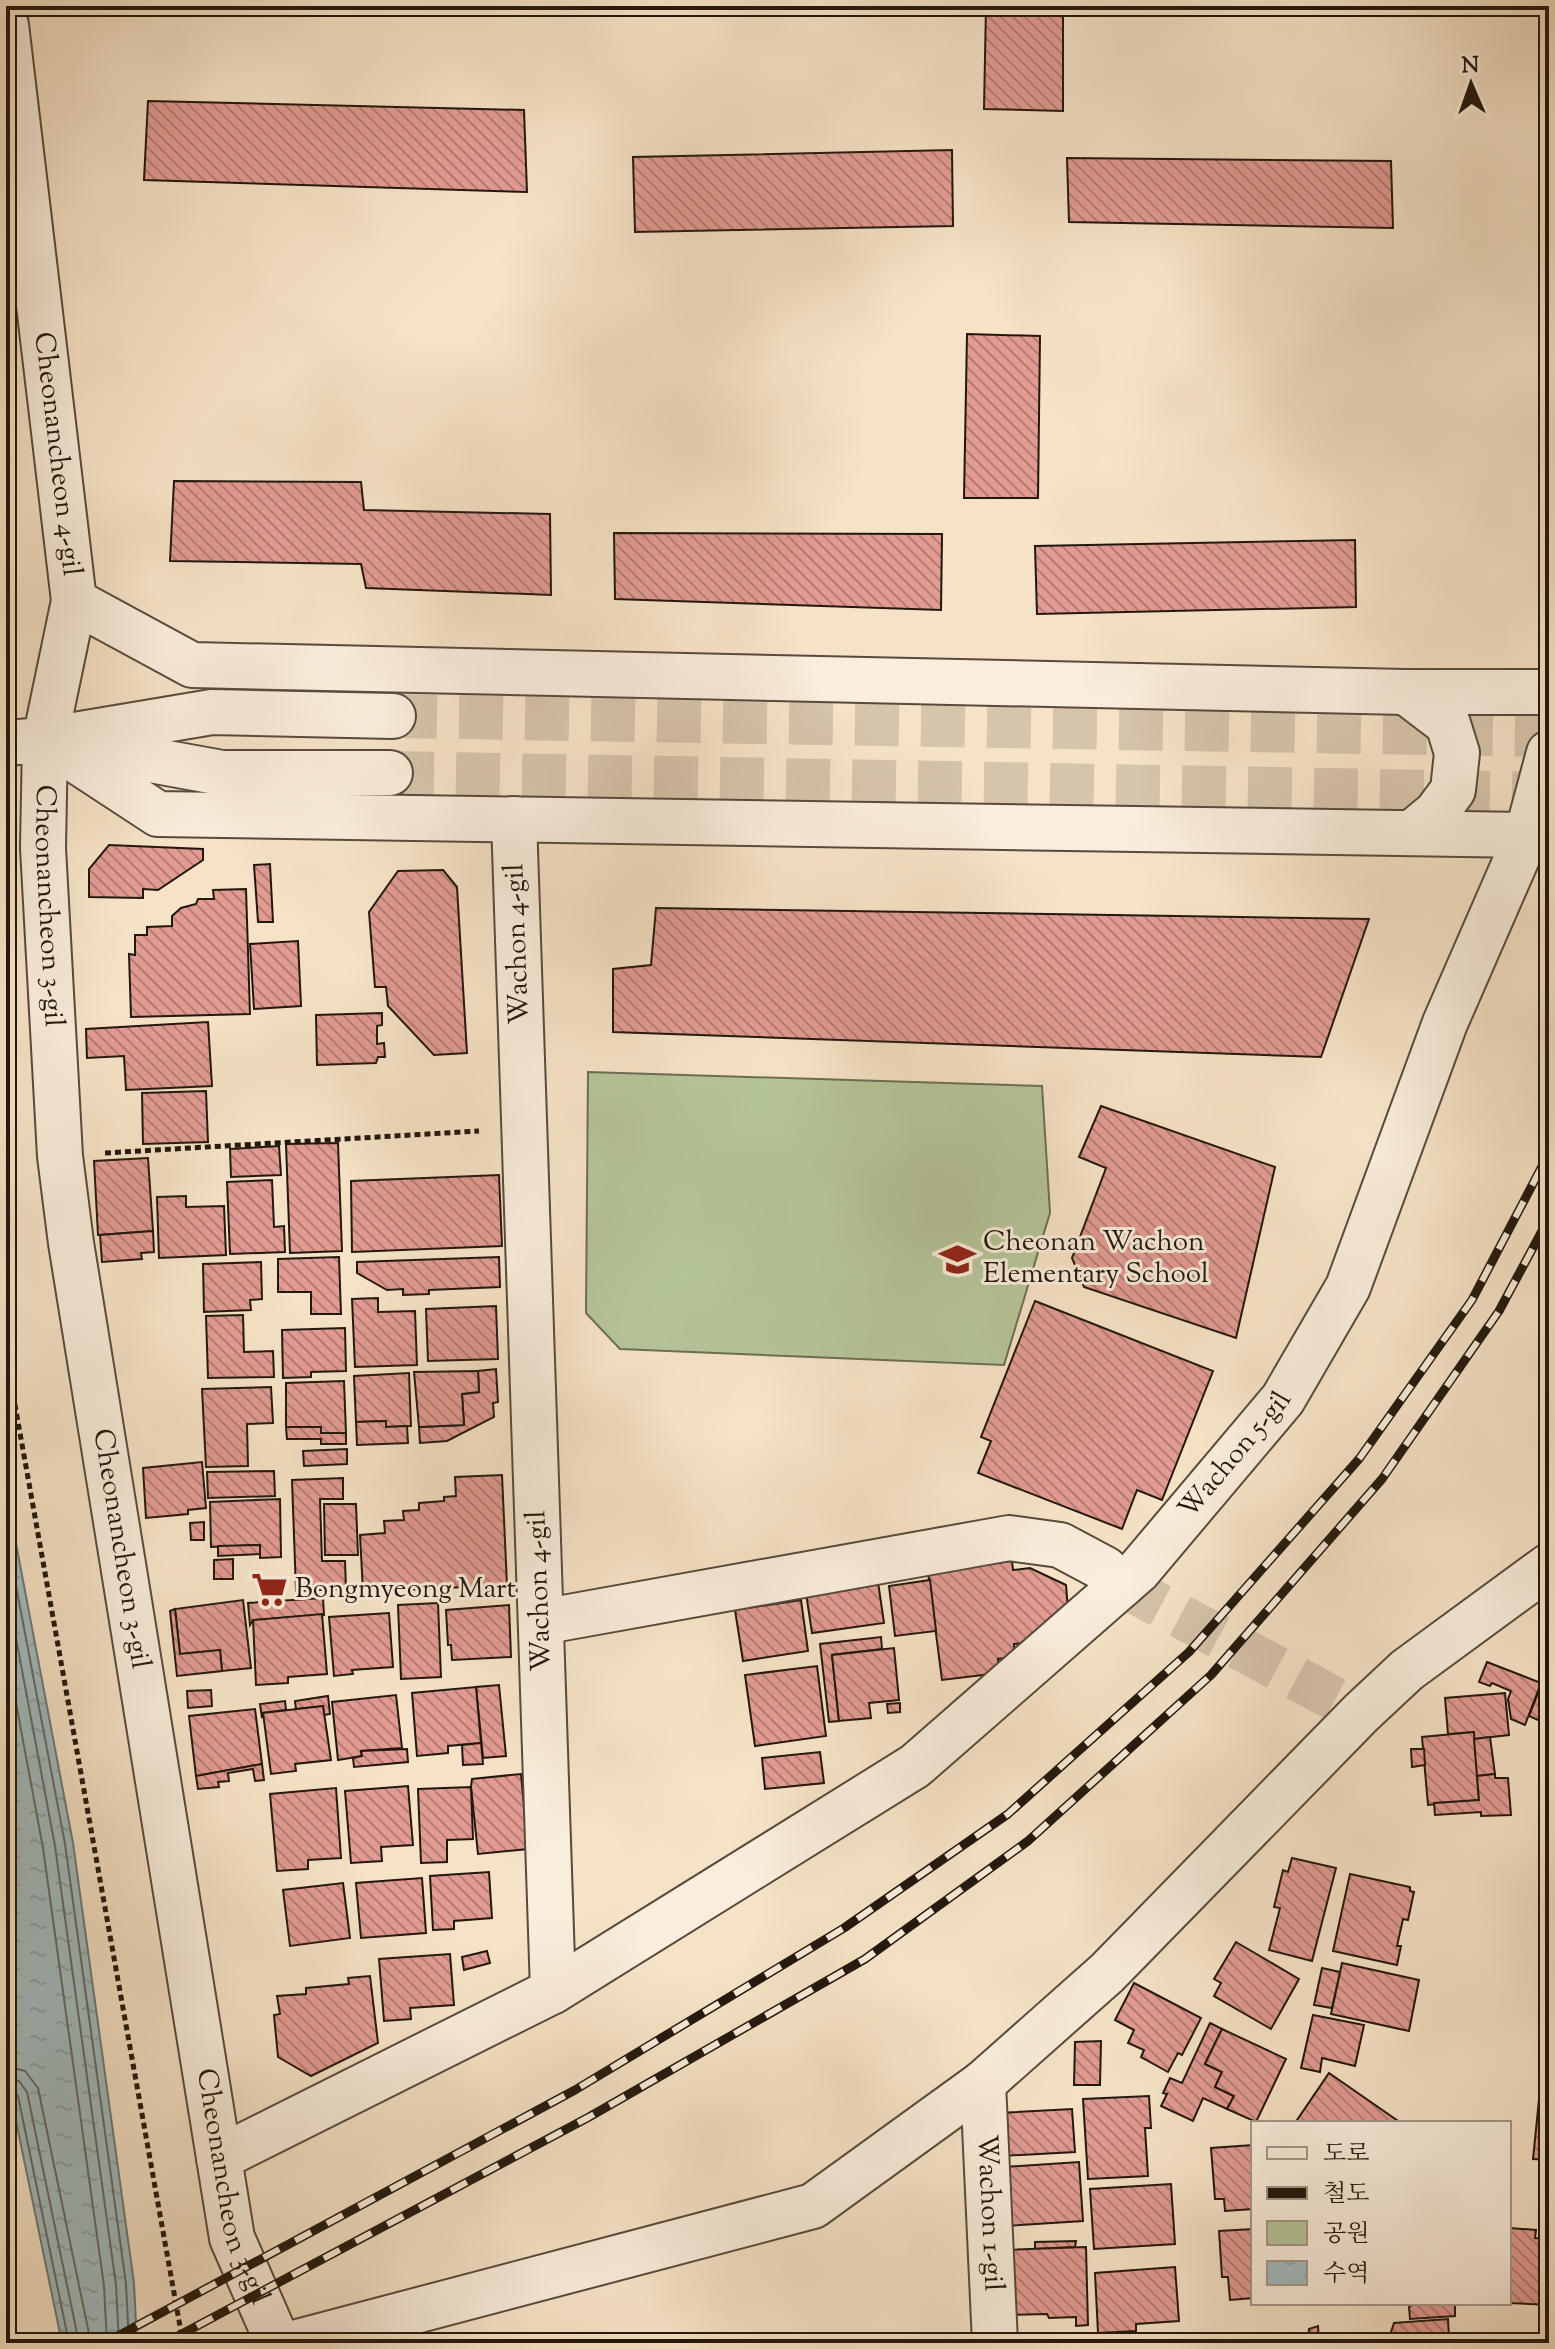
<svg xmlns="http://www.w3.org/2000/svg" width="1555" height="2349" font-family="'Sorts Mill Goudy','Noto Serif KR',serif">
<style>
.green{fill:#b6c59a;stroke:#6c6e54;stroke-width:2}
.water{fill:url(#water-ripples);stroke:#6e7978;stroke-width:2}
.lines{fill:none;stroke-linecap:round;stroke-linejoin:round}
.shore{stroke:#626966;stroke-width:2}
.building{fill:url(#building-back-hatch);stroke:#22170d;stroke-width:2}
.minor-tunnel{stroke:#d6c4ab;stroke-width:44;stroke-dasharray:44 22;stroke-linecap:butt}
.minor-casing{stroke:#574a3c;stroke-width:48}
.path{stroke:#22170d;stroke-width:5;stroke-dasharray:6 4;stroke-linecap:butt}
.minor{stroke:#f9eddb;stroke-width:44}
.rail-casing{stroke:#22170d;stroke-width:9}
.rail{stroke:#f9eddb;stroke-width:6;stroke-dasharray:18;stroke-linecap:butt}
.labels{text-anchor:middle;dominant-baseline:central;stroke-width:6;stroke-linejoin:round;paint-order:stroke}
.street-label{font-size:28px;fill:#22170d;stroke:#f9eddb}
.poi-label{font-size:28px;fill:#22170d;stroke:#f9eddb;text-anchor:start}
</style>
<defs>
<pattern id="water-ripples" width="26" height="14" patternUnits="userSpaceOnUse" patternTransform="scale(2)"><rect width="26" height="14" fill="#a1bbbf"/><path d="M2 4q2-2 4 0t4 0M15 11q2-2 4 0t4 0" fill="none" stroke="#8aa0a3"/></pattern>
<pattern id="building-back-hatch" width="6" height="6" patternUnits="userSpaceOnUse" patternTransform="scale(2)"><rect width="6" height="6" fill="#e29b93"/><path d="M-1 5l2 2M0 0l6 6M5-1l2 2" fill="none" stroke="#b77d76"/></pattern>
</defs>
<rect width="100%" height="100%" fill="#f6e3c7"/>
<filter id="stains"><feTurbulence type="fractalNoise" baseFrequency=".0025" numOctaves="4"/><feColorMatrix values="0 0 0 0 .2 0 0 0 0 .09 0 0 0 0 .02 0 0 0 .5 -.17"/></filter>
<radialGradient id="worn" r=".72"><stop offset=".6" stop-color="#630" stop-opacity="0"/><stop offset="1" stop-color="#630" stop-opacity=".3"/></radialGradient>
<path class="green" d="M588,1072L1042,1086L1050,1213L1004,1365L620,1349L586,1313Z"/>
<path class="water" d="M6,1491L73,1843L134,2283L137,2343H62L6,2073Z"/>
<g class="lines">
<g class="shore">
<path d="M6,1533L65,1844L126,2284L129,2343"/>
<path d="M6,1585L55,1846L116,2285L119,2343"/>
<path d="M6,1649L43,1848L104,2286L107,2343"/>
<path d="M6,2066L25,2071L38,2088L91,2343"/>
<path d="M6,2078L19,2081L27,2092L79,2343"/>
<path d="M6,2088L13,2089L18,2096L69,2343"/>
</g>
</g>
<g class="building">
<path d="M986,6H1063V111L984,109Z"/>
<path d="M148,101L524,110L527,192L144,180Z"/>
<path d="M952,150L953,226L635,232L633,157Z"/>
<path d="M1067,158L1391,161L1393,228L1069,222Z"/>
<path d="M967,334L1040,336L1038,498H964Z"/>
<path d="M174,481L361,482L364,510L550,514L551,595L366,588L361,564L170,561Z"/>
<path d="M614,533L942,534L941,610L615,599Z"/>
<path d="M1355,540L1356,607L1037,614L1035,546Z"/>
<path d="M109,845L203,849V860L158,890L143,889V898L89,897V869Z"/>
<path d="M270,864L273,922H258L254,865Z"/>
<path d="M443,870L457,887L467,1053L434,1055L388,1006L386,987H375L369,912L398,871Z"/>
<path d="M246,889L250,1014L131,1017L129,954L135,955V935H147V927L172,926V916L181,908L196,904L198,899H214L213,890Z"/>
<path d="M656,908L1369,919L1321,1057L613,1032V969L651,965Z"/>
<path d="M298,941L301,1006L254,1009L250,944Z"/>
<path d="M382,1013V1025L377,1026V1044L384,1043L385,1057H378L376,1063L317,1065L316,1015Z"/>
<path d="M208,1022L212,1086L126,1090L124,1056L87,1058L86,1029Z"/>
<path d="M206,1091L208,1142L143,1144L142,1093Z"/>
<path d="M1101,1106L1275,1167L1236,1338L1084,1287L1072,1258L1106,1168L1079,1157Z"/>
<path d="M338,1143L342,1251L290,1253L286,1144Z"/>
<path d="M279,1146L281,1175L231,1177L230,1149Z"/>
<path d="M148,1158L153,1231L98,1235L94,1161Z"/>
<path d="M499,1175L502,1246L352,1252L351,1181Z"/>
<path d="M272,1180L274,1227L284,1226L285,1252L230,1254L227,1182Z"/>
<path d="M186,1196V1207L224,1206L226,1255L159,1258L157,1197Z"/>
<path d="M153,1231L154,1252L141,1253L142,1259L102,1262L100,1235Z"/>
<path d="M339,1257L341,1314H311V1292H278V1259Z"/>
<path d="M499,1257L500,1287L429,1290V1294L403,1295V1289L387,1290L357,1273V1262Z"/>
<path d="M261,1262L262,1299L250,1300L251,1310L204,1312L203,1264Z"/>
<path d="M378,1298V1312L415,1311L417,1365L355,1367L352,1299Z"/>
<path d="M1035,1301L1213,1371L1162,1500L1137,1490L1122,1529L978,1473L991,1441L981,1437Z"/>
<path d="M496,1306L498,1359L428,1361L426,1309Z"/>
<path d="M243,1315L244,1352L273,1351L274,1377L208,1378L206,1316Z"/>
<path d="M345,1328L346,1371L311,1372V1377L283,1378L282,1330Z"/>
<path d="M496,1369L498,1402L493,1403L494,1417L447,1441L420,1443L419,1427L464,1425L462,1394L479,1392L478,1371Z"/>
<path d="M478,1371L479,1392L462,1394L464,1425L419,1427L414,1372Z"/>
<path d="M409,1373L411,1426L386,1427V1421L356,1422L354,1376Z"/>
<path d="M344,1381L346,1433H321V1427H286V1383Z"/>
<path d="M271,1387L273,1423L247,1424L248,1466L206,1467L202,1389Z"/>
<path d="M386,1421V1427L407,1426L408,1443L357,1445L356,1422Z"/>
<path d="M286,1427H321V1433H346V1444H321V1439H287Z"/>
<path d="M347,1449V1464L304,1466L303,1451Z"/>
<path d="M202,1462L206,1508L188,1510V1514L146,1518L143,1468Z"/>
<path d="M274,1471L275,1496L208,1498L207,1472Z"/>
<path d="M502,1475L507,1585L363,1592L360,1535L385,1533L384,1521L404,1520L403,1511L419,1510V1503L444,1501V1497L456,1496L455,1477Z"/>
<path d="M343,1478V1499H320L322,1561H345L346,1589L296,1591L292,1480Z"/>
<path d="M280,1499L281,1557L260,1558V1545L211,1547L210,1502Z"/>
<path d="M324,1504H356L358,1555H325Z"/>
<path d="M204,1522V1540H191L190,1523Z"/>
<path d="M260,1545V1554L218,1556V1546Z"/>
<path d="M233,1559V1579H214V1560Z"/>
<path d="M1012,1561L1013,1570L1030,1568L1066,1585L1068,1610L1026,1643L1014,1644L1015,1657L998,1659L999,1673L942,1680L928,1572Z"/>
<path d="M930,1580L936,1631L895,1636L889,1586Z"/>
<path d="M878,1582L884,1623L812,1633L806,1593Z"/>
<path d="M323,1598L324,1615L253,1620L250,1625L248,1603Z"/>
<path d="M243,1600L251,1668L222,1671L220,1650L180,1654L175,1609Z"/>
<path d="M801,1600L808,1651L743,1661L735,1610Z"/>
<path d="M438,1603L441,1677L401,1679L398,1605Z"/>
<path d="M509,1605L511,1657L452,1660L451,1645H448L446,1610Z"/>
<path d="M175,1609L180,1654L220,1650L222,1671L177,1676L170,1611Z"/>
<path d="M389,1613L393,1667L352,1670L353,1674L334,1676L329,1617Z"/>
<path d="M322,1614L327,1674L288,1677V1683L256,1685L253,1620Z"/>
<path d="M881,1637L882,1649L832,1655L839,1721L829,1722L820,1644Z"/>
<path d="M894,1648L899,1700L869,1703L871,1718L839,1721L832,1655Z"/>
<path d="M1487,1662L1541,1683L1525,1725L1511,1719L1508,1699L1511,1691L1492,1683L1490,1686L1479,1682Z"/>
<path d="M817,1666L826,1736L755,1746L745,1675Z"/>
<path d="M499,1685L506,1756L483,1758L476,1687Z"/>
<path d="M476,1687L481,1743L448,1746V1753L417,1756L412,1693Z"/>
<path d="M211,1690L212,1706L188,1708L187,1691Z"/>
<path d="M1505,1693L1509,1735L1474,1739V1732L1448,1734L1445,1698Z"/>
<path d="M1538,1693L1549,1697L1540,1721L1529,1716Z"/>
<path d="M396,1695L402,1748L361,1751L362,1756L338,1760L332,1702Z"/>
<path d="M328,1696L330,1714L324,1715L323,1706L296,1709L295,1701Z"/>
<path d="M285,1701L286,1710L263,1713L262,1718L260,1704Z"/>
<path d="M900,1703V1712L888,1713L887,1704Z"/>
<path d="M323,1706L331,1760L295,1764L296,1771L271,1774L263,1713Z"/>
<path d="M255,1709L262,1764L196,1776L189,1716Z"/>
<path d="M1474,1732L1479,1800L1428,1805L1422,1737Z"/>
<path d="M1490,1737L1495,1774L1477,1776L1474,1739Z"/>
<path d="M481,1743L483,1764L463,1765L462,1745Z"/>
<path d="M407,1749L408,1762L354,1767L353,1758L362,1756L361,1751Z"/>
<path d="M1411,1749H1424L1425,1765L1412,1767Z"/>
<path d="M820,1752L824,1783L765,1789L762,1758Z"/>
<path d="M262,1764L264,1780L255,1781L253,1769L228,1773L229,1781L218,1782L219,1787L198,1789L196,1776Z"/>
<path d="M521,1774L528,1849L478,1854L471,1787L472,1779Z"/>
<path d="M1495,1774V1778H1508L1511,1815L1481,1816V1812L1435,1815L1434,1803L1479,1800L1477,1776Z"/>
<path d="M408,1786L413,1845L381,1847L382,1861L351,1863L345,1791Z"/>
<path d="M471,1787L473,1839L447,1840V1862L421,1863L418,1789Z"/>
<path d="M336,1788L341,1858L308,1860V1869L277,1871L270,1794Z"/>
<path d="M1292,1858L1336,1868L1312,1961L1269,1950L1280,1908L1274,1907L1283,1870L1288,1872Z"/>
<path d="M489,1872L492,1918L454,1921V1929L433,1930L430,1876Z"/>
<path d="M1350,1874L1410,1887V1891L1414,1892L1408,1920L1403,1919L1397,1946H1401L1397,1965L1333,1951Z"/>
<path d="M422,1878L426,1933L361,1938L356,1883Z"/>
<path d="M343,1883L350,1938L290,1946L283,1890Z"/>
<path d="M1236,1942L1299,1979L1271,2029L1214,1996L1221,1983L1214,1979Z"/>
<path d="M487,1951L490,1963L464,1970L462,1957Z"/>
<path d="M450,1954L454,2005L410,2008L411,2019L384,2021L379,1959Z"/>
<path d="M1342,1963L1419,1980L1409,2031L1331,2014Z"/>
<path d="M1322,1968L1340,1972L1332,2008L1314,2005Z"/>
<path d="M370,1976L378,2043L311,2076L278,2057L274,2015L280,2014L277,1996L306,1994V1988L349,1984L348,1978Z"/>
<path d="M1134,1983L1201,2018L1182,2055L1178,2053L1168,2072L1141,2057L1144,2050L1128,2043L1134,2030L1115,2020Z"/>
<path d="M1313,2015L1364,2025L1355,2066L1322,2058L1320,2072L1301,2068Z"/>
<path d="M1210,2023L1222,2029L1205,2064L1222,2072L1215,2087L1234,2096L1227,2109L1203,2098L1193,2121L1161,2106L1167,2094L1163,2093L1170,2078L1182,2083Z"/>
<path d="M1222,2029L1286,2059L1256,2122L1227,2109L1234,2096L1215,2087L1222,2072L1205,2064Z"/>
<path d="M1101,2041L1100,2085H1074L1075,2042Z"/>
<path d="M1542,2070L1549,2071V2160L1533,2159Z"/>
<path d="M1329,2073L1401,2123H1295Z"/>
<path d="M1149,2096L1151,2128H1145L1148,2176L1088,2179L1083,2099Z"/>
<path d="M1072,2109L1075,2152L1000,2156L997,2113Z"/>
<path d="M1253,2145V2209L1225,2211L1224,2199H1215L1211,2148Z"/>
<path d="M1079,2162L1083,2221L1006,2226L1003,2167Z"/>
<path d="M1171,2184L1175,2244L1094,2249L1090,2189Z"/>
<path d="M1509,2228L1536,2230L1535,2238L1549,2239V2305L1509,2303Z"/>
<path d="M1253,2229V2298L1230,2300L1228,2277H1222L1219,2231Z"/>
<path d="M1076,2241L1075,2247L1035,2249V2242Z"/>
<path d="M1086,2247L1088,2325L1076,2326V2317L1049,2318L1047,2314L1005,2315L1003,2250Z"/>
<path d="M1175,2267L1179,2321L1136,2324V2331L1098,2333L1095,2273Z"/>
<path d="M1416,2303H1455V2316L1410,2319L1409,2307Z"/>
<path d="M1448,2319L1449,2337L1457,2336L1458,2343H1376V2336L1390,2335L1394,2323Z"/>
<path d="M1318,2326L1319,2343H1308L1309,2329Z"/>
<path d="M1308,2337V2343H1230Z"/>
</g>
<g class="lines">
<g class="minor-tunnel">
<path d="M393,716L1549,735"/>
<path d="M390,773L1549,794"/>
<path d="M1122,1585L1361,1713"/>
</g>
<defs>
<g id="minor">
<path id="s1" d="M6,25L74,601L45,740L43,848L60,1156L71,1243L232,2238L278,2343"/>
<path d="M74,601L192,665L1406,692H1549"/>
<path d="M1406,692L1448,724L1457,753L1453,790L1436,813L1413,832"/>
<path d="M45,740L158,814L1527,835"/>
<path d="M6,743L45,740L212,712L393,716"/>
<path d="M74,746L222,773H390"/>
<path id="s2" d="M541,1622L1009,1538L1060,1545L1105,1569L1122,1585L1138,1571L1283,1399L1348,1287L1445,1023L1527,835L1549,753"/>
<path d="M553,1991L915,1766L1122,1585"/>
<path id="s3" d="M983,2083L995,2343"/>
<path d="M219,2158L553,1991L514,819"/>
<path d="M294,2343L813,2206L983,2083L1107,1973L1361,1713L1407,1670L1549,1566"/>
</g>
</defs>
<use href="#minor" class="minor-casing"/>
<g class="path">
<path d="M105,1153L479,1131"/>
<path d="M6,1355L183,2343"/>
<path d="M6,2269L14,2343"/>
</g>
<use href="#minor" class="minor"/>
<defs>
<g id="rail">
<path d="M105,2343L575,2090L844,1928L1008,1814L1189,1652L1359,1459L1472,1300L1549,1153"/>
<path d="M165,2343L589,2117L865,1959L1028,1841L1211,1675L1382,1479L1499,1311L1549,1218"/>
</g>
</defs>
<use href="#rail" class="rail-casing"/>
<use href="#rail" class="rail"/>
</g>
<defs>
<symbol id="school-bare" viewBox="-9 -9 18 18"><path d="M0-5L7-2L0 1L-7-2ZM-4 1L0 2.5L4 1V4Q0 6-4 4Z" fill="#8f2418" stroke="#f9eddb" stroke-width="2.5" paint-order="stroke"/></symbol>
<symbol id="supermarket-bare" viewBox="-9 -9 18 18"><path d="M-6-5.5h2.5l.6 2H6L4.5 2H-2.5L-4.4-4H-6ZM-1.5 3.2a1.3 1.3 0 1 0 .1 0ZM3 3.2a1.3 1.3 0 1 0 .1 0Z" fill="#8f2418" stroke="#f9eddb" stroke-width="2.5" paint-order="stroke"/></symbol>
</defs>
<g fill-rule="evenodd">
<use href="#school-bare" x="932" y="1234" width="51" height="51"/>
<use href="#supermarket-bare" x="244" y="1564" width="51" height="51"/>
</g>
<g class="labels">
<g class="street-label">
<text stroke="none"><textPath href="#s1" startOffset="432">Cheonancheon 4-gil</textPath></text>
<text stroke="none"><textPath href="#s1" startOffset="888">Cheonancheon 3-gil</textPath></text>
<text transform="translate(518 944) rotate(-92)">Wachon 4-gil</text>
<text stroke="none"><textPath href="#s2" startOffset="774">Wachon 5-gil</textPath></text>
<text stroke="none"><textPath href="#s1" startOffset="1536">Cheonancheon 3-gil</textPath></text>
<text transform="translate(540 1591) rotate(-92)">Wachon 4-gil</text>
<text stroke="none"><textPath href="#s1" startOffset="2184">Cheonancheon 3-gil</textPath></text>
<text stroke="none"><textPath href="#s3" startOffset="130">Wachon 1-gil</textPath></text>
</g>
<g class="poi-label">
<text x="983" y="1243">Cheonan Wachon<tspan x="983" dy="32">Elementary School</tspan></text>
<text x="295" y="1590">Bongmyeong Mart</text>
</g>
</g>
<rect width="1555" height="2349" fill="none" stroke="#f6e3c7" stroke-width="32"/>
<rect x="8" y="8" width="1539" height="2333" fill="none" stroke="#22170d" stroke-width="4"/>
<rect x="16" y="16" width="1523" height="2317" fill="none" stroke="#22170d" stroke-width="2"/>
<rect x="1251" y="2121" width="260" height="184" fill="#f9eddb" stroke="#a39789" stroke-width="2"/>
<rect x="1267" y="2147" width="40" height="12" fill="#f9eddb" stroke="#a39789" stroke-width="2"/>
<text x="1323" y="2161" font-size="24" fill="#22170d">도로</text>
<rect x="1267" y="2187" width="40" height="12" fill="#22170d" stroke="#a39789" stroke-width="2"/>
<text x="1323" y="2201" font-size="24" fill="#22170d">철도</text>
<rect x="1267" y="2221" width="40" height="24" fill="#b6c59a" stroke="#a39789" stroke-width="2"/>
<text x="1323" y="2241" font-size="24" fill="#22170d">공원</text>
<rect x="1267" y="2261" width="40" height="24" fill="url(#water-ripples)" stroke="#a39789" stroke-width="2"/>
<text x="1323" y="2281" font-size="24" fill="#22170d">수역</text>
<g transform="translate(1471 84) rotate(358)" stroke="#f9eddb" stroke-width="6" paint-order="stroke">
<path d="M0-6L14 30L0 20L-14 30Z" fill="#22170d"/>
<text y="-12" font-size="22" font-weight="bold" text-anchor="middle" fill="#22170d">N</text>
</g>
<rect width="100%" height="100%" filter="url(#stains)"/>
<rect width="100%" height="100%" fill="url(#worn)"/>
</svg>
